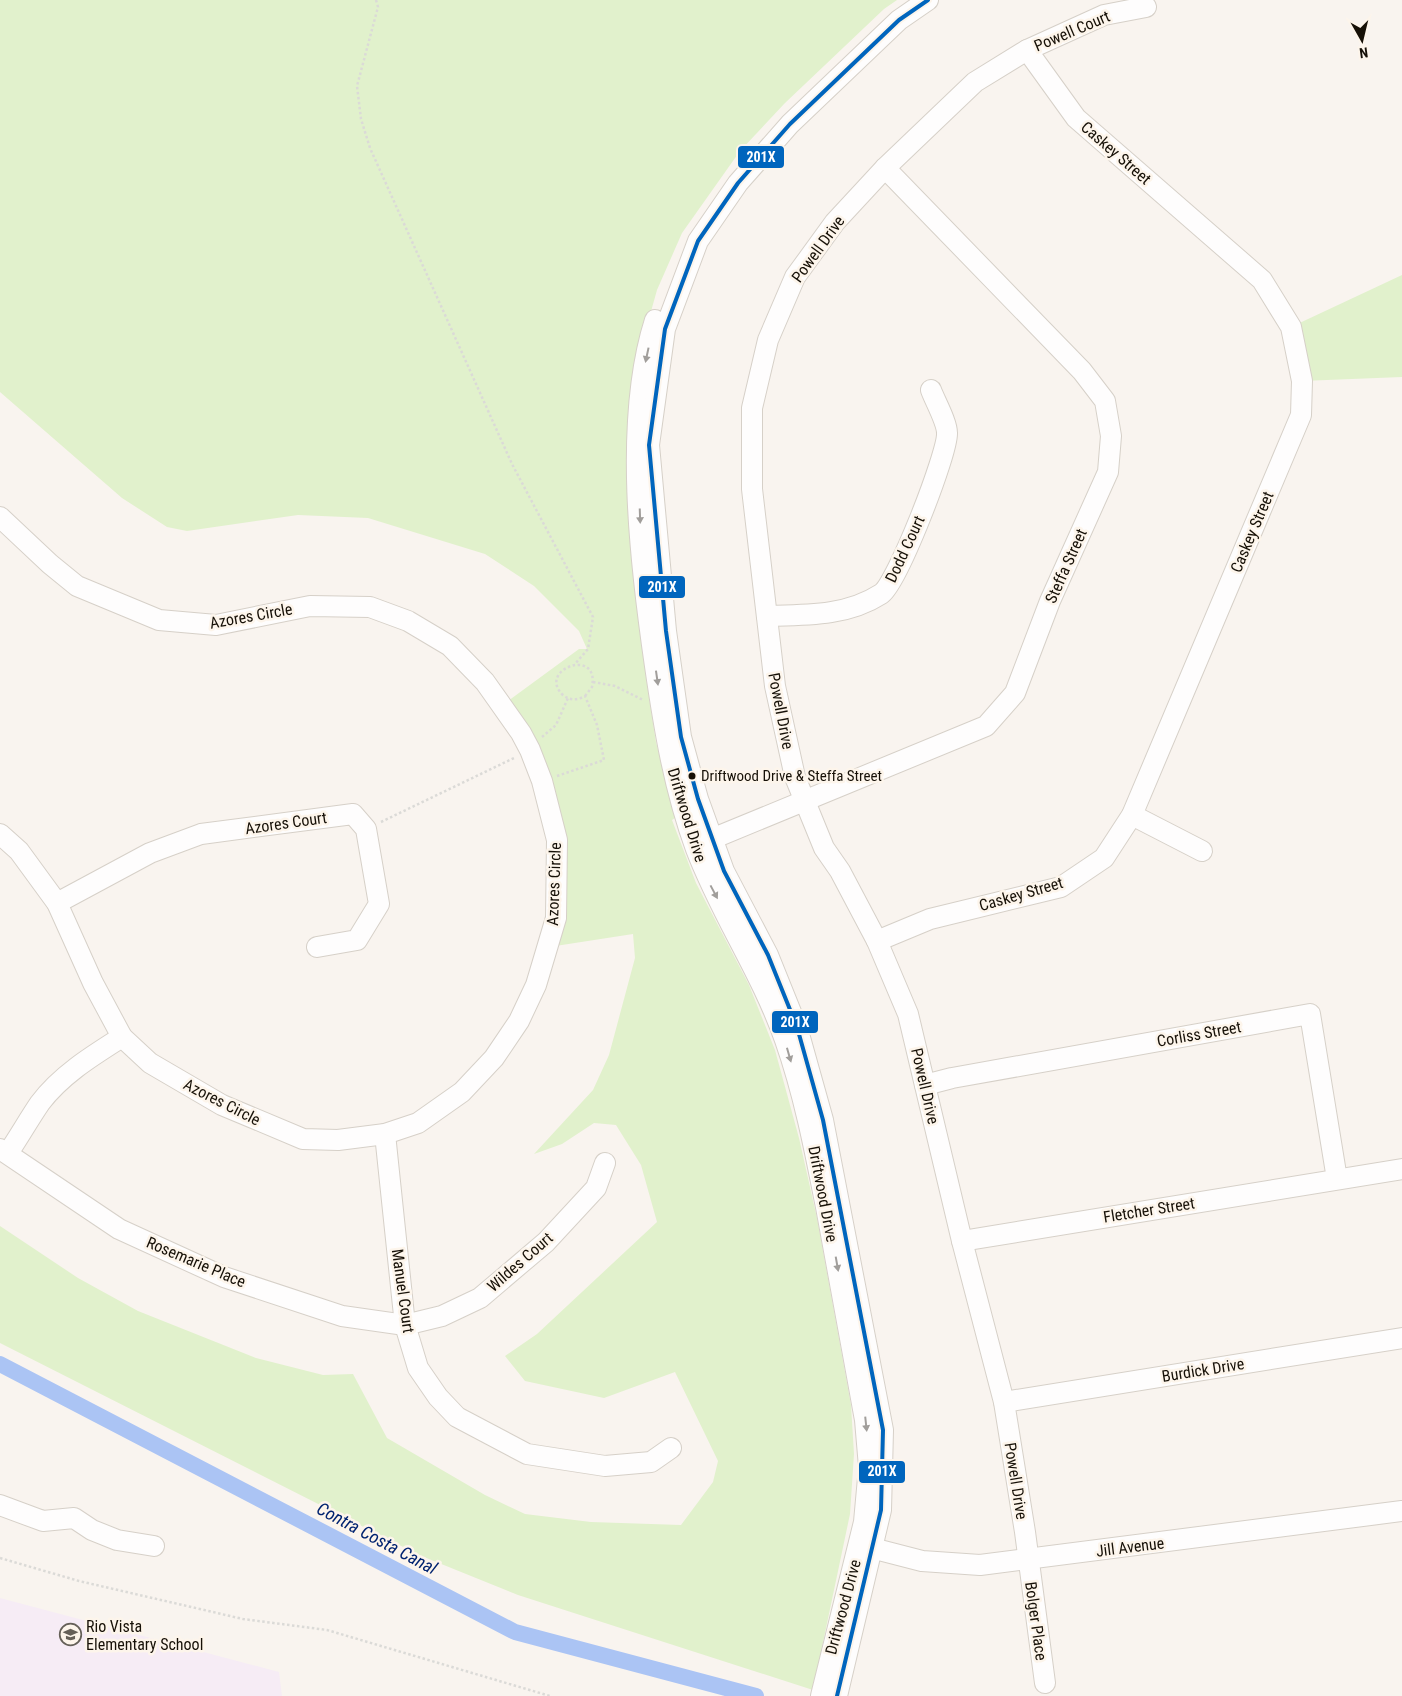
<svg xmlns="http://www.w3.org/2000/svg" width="1402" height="1696" font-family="'Roboto Condensed',sans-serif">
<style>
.education{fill:#f6ecf5}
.green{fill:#e1f1cc}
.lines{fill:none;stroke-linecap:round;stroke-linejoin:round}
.canal{stroke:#abc4f4;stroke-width:16}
.minor-casing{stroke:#d6d0c8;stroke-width:22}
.path{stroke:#dbdad7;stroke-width:2.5;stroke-dasharray:2.5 2.5;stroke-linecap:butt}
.minor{stroke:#fefdfd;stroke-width:20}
.bus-1-casing{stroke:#fdf5eb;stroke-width:8}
.bus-1{stroke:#0065bd;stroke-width:4}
.oneway{fill:#a19e9b}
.bus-dot{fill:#161007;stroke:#fdf5eb;stroke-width:2}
.labels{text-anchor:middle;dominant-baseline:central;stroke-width:5;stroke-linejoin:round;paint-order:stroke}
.bus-label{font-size:15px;fill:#161007;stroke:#fdf5eb;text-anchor:start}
.street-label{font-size:16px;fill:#161007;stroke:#fdf5eb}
.poi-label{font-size:16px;fill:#161007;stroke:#fdf5eb;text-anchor:start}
.water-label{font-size:18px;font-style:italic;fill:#002370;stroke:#fdf5eb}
.line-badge{stroke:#fdf5eb;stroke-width:2}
.badge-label{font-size:14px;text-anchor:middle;font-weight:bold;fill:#fff}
</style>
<rect width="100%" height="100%" fill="#f9f4ef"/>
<path class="education" d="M0,1598L279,1672L282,1696H0Z"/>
<g class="green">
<path d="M0,0H897L884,9L785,103L740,151L682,233L657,290L641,347L635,562L646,678L656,742L675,818L672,820L696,883L749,985L775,1050L799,1138L817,1218L851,1405L854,1454L850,1514L813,1690L518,1595L419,1555L0,1343V1226L78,1278L138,1311L256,1358L323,1375L353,1374L387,1438L485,1495L525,1514L591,1522L681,1525L713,1482L718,1461L675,1372L604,1398L525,1381L505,1356L537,1334L657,1222L641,1165L616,1125L594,1123L562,1144L534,1154L593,1090L609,1055L635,958L633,934L549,947L557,840L501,706L579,649H587L579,631L534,586L485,554L368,518L298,515L187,531L167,527L122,498L0,392Z"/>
<path d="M1402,275V377L1302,381L1291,327Z"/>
</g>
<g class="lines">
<path class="canal" d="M0,1364L515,1632L756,1696"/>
<defs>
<g id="minor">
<path d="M655,320C623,420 640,563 655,666C664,728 674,789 696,849C721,915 762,974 785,1040C804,1094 815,1151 826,1207C839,1278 852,1349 865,1420L869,1467L864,1522L821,1696"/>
<path d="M0,517L50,564L77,586L159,620L216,625L310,606L370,607L408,621L450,646L485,682L521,733L530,750L542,781L557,840L556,918L536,985L519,1021L494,1058L462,1092L418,1123L385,1134L338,1140L303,1139L222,1105L150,1063L122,1037L93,983L57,903L19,851L0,834"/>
<path d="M767,616C807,615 847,616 881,594C897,584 948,453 947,433C947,422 935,401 931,390"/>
<path d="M1132,815L1202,851"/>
<path d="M702,843L986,726L1015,693L1050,601L1108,472L1111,436L1105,401L1082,371L885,168"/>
<path d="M57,903L150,853L201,834L353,814L366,829L379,904L357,940L317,947"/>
<path d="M877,941L930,919L1061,887L1104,858L1132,815L1301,415L1302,381L1291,327L1262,280L1076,118L1027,50"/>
<path d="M925,1085L952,1078L1310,1014L1337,1179"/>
<path d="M385,1134L405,1325L418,1368L438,1397L457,1417L527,1454L605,1466L651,1462L671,1448"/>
<path d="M0,1149L119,1229L224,1277L342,1316L405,1325L442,1316L480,1298L546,1242L596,1188L605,1163"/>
<path d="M8,1153C19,1137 29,1119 40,1103C61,1075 92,1056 122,1037"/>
<path d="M962,1241L1402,1169"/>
<path d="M1004,1402L1402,1338"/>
<path d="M0,1505L43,1521L74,1518L92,1530L117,1540L154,1546"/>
<path d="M860,1545L922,1561L980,1565L1402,1511"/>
<path d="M1045,1683L1025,1532L1004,1402L962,1241L908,1014L877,941L840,871L824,848L795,777L775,686L752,489V408L768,340L795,277L835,222L885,168L975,82L1027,50L1104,15L1146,7"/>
<path d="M837,1696L881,1510L883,1430L823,1120L797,1027L768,955L724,871L698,799L681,737L666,631L649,445L665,329L698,241L738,183L790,124L899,20L928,0"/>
</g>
</defs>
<use href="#minor" class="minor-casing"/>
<g class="path">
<path d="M376,0L378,7L357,86L361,119L370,148L512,464L593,617L588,649L575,664"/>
<path d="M593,682L615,686L643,700"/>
<path d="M542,737L556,725L568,698"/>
<path d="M557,776L604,760L597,725L585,696C578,700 570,701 563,695C536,670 600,646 592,687L585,696"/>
<path d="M381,822L516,757"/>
<path d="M0,1558L79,1581L243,1619L327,1630L550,1696"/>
</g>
<use href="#minor" class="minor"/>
<defs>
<path id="bus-1" d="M837,1696L881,1510L883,1430L823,1120L797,1027L768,955L724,871L698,799L681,737L666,631L649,445L665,329L698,241L738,183L790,124L899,20L928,0"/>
</defs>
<use href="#bus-1" class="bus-1-casing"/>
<use href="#bus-1" class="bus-1"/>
</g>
<defs><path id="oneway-solid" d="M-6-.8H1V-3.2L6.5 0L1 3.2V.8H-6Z" transform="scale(1.25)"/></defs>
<g class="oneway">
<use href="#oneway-solid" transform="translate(647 355) rotate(102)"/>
<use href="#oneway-solid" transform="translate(640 516) rotate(88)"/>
<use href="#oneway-solid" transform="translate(657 678) rotate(82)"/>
<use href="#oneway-solid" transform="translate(714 892) rotate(62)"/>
<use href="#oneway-solid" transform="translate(789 1055) rotate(74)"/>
<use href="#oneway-solid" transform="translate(837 1264) rotate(80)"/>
<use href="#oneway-solid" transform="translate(866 1424) rotate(84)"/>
</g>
<defs>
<symbol id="school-ring" viewBox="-11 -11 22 22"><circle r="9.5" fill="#fdf5eb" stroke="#656058" stroke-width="1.5"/><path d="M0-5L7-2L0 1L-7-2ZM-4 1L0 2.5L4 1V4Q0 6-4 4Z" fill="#656058"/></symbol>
</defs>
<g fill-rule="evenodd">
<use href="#school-ring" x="58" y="1622" width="25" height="25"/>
</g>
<circle class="bus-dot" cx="692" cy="776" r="4.5"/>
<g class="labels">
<g class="bus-label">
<text x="701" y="776">Driftwood Drive &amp; Steffa Street</text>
</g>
<g class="street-label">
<text transform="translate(1072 31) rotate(-23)">Powell Court</text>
<text transform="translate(1116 153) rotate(41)">Caskey Street</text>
<text transform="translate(818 249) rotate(-54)">Powell Drive</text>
<text transform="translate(1252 532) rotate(-67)">Caskey Street</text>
<text transform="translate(905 549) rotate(-65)">Dodd Court</text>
<text transform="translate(1066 566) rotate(-66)">Steffa Street</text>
<text transform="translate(251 616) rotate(-10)">Azores Circle</text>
<text transform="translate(781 711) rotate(79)">Powell Drive</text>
<text transform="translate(687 815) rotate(73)">Driftwood Drive</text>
<text transform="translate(286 823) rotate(-8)">Azores Court</text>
<text transform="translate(554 884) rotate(-88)">Azores Circle</text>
<text transform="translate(1021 894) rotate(-16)">Caskey Street</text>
<text transform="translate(1199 1034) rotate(-10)">Corliss Street</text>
<text transform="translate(925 1086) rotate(77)">Powell Drive</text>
<text transform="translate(222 1102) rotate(27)">Azores Circle</text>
<text transform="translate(823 1194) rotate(79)">Driftwood Drive</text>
<text transform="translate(1149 1210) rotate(-9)">Fletcher Street</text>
<text transform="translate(196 1262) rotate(23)">Rosemarie Place</text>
<text transform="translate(520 1262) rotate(-41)">Wildes Court</text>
<text transform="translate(403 1291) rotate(82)">Manuel Court</text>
<text transform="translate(1203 1370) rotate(-9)">Burdick Drive</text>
<text transform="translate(1016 1481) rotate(81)">Powell Drive</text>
<text transform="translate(1130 1547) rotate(-7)">Jill Avenue</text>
<text transform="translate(843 1607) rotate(-75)">Driftwood Drive</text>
<text transform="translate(1036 1621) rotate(82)">Bolger Place</text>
</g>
<g class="poi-label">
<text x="86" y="1626">Rio Vista<tspan x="86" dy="18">Elementary School</tspan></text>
</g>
<g class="water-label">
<text transform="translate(377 1538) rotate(28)">Contra Costa Canal</text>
</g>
</g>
<g class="line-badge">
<rect x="737" y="145" width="48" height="24" rx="5" fill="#0065bd"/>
<rect x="638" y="575" width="48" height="24" rx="5" fill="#0065bd"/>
<rect x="771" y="1010" width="48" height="24" rx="5" fill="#0065bd"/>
<rect x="858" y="1460" width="48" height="24" rx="5" fill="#0065bd"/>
</g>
<g class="badge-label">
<text x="761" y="162">201X</text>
<text x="662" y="592">201X</text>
<text x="795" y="1027">201X</text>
<text x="882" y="1476">201X</text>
</g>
<g transform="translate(1362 40) rotate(172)" stroke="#fdf5eb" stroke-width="4" paint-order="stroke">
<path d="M0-4L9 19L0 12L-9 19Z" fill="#161007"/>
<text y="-8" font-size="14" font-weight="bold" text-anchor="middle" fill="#161007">N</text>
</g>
</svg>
